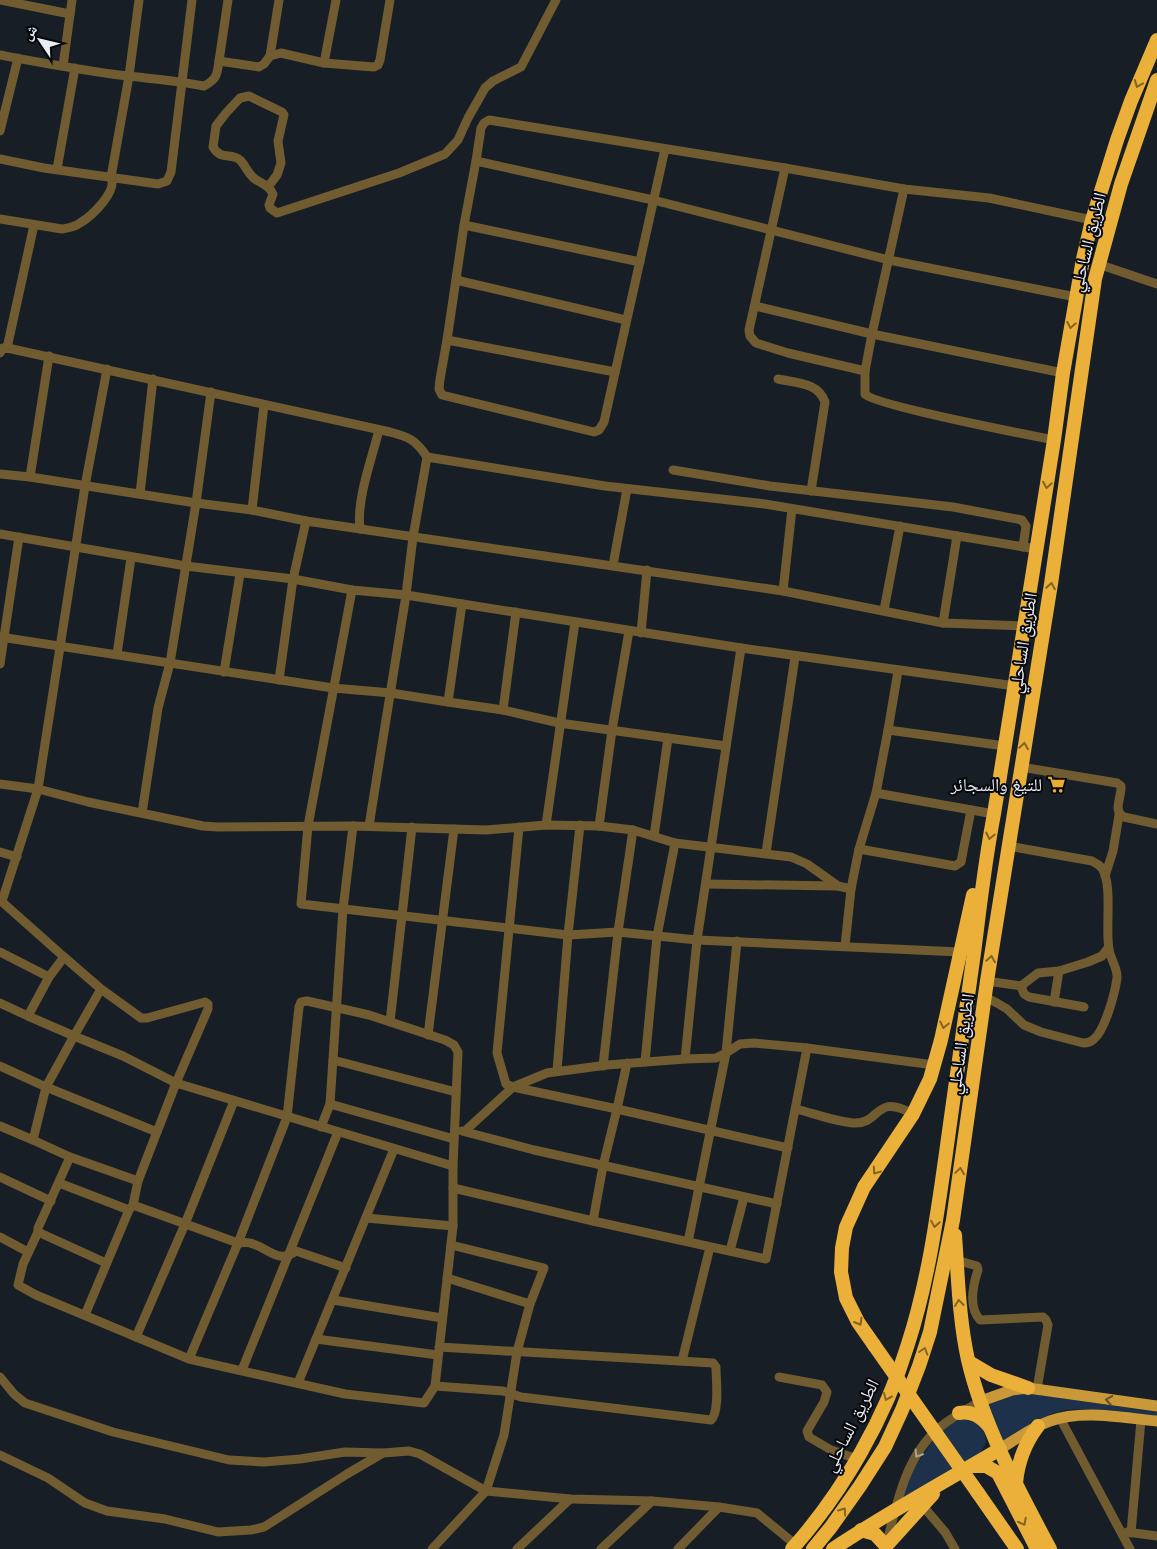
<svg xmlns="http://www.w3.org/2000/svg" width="1157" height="1549" font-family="'Golos Text','Noto Naskh Arabic',sans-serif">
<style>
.green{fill:#1d314b}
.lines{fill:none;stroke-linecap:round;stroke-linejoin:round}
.minor{stroke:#715b31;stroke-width:9}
.major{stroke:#c89839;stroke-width:11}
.highway{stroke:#eab039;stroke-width:14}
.highway-bridge{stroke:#eab039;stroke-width:14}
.oneway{stroke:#836424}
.oneway2{stroke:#675022}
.oneway3{stroke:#aca492}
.labels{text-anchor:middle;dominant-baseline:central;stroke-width:4;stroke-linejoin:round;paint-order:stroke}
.street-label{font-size:18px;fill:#e8edf3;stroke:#06080b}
.poi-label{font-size:18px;fill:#e8edf3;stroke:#06080b;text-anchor:end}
</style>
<rect width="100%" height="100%" fill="#171e26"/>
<g class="green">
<path d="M1026,1393L1157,1412V1418C1132,1415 1083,1406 1061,1411C1041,1416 1021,1431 1003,1441L987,1404L1010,1395Z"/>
<path d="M968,1417L984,1429L986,1442L980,1454L902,1499L912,1471L937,1435L954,1420Z"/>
</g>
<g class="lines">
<g class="minor">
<path d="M0,0L70,14"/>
<path d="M0,55C43,63 85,71 128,76C154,79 179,81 204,86C217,79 217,75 219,61L259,67L264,64L270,56L279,0"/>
<path d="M270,56L281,53L324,63L374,67L378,65L380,60L390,0"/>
<path d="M219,61L228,0"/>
<path d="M324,63L336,0"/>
<path d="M63,66L72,0"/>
<path d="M0,131L18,58"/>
<path d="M665,149L604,422L599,430L594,432L442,395L439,389L440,379L447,340L464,225L476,161L481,128L484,123L489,120L785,168L904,189L989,198L1092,220"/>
<path d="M0,159L44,168L158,184L167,181L171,172L192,0"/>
<path d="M476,161L653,200L889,260L1076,297"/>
<path d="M785,168L749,330L750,336L756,343L788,353L865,371"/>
<path d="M57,169L75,68"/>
<path d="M268,187L277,175L281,163L278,141L284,115L282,112L249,96L240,98L226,113L216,126L213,147C221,161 231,152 240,160C246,166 248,174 255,179C262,184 269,185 273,194L269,205L270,208L277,213L399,173L445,154L458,140L468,118L485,88L493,81L521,67L556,0"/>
<path d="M904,189L872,334L865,371V394C873,405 1029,435 1054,440"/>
<path d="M0,219L62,229C68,228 75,227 80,223C92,216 118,191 111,177L129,76L139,0"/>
<path d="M464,225L640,262"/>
<path d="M1098,264L1157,284"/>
<path d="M456,280L626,320"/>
<path d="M755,306L872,334L1063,373"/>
<path d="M447,340L615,372"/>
<path d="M7,348L34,225"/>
<path d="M0,353L3,348L12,349L390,432C409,437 416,440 427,457L413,537L406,595L369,826"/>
<path d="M778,379C796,383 818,382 825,402L811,491"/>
<path d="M427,457L605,486L765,504L1036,549"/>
<path d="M673,470L770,486L953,507L1022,520L1026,526L1023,547"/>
<path d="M0,474L30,477L196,503L252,510L306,521L783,591L943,623L1023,626"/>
<path d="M30,477L49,356"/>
<path d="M140,494L153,379"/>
<path d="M252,510L264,405"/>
<path d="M360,529C356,501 372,458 379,430"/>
<path d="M0,534L186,566L293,579L352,590L406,595L741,648L1015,686"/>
<path d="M613,565L627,489"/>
<path d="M352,590L308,826L301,904L568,935L618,932L697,940L960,952"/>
<path d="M783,591L792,509"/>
<path d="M884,610L900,526"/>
<path d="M943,623L957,536"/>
<path d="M641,633L647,570"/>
<path d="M0,637L333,688L391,693L448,702L503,710L559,723L726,746"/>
<path d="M117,654L131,558"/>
<path d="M0,664L19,537"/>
<path d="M224,672L240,574"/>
<path d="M279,680L293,579L306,521"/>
<path d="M448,702L462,604"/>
<path d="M503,710L516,612"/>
<path d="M888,730L1005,746"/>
<path d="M1021,767L1117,783L1121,786C1122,797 1112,811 1124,817L1157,824"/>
<path d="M0,784L38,789L88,802L203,826L218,827L353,826L486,830L546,825L599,826L633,830L675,843L791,857L807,864L838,886L851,889L859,849L876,793L888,730L898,671"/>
<path d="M876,793L994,814"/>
<path d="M142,813L158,708L170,663L196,503L211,392"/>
<path d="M546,825L575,622"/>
<path d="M599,826L612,730L629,631"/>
<path d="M654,836L668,738"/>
<path d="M859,849L955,866L961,862L971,810"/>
<path d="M0,852L17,857"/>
<path d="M766,853L795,657"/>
<path d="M1105,876L1113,851L1119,815"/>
<path d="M706,884L836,886"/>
<path d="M0,900L64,957L49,977L0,952"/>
<path d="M2,901L38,789L85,486L107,369"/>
<path d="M845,946L851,889"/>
<path d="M64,957L101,989L141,1018H147L205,1002L208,1004V1009L176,1083L123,1056L74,1036L101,989"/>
<path d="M987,981L1021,986L1038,973L1059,971L1088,962L1102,956L1108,948"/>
<path d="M1021,986L1024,994L1029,997L1084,1007"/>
<path d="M985,997L997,1003L1007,1009L1024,1025L1041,1032L1083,1043C1087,1043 1091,1042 1094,1039C1105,1030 1115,993 1117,978C1118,968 1110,959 1109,949C1105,928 1113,885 1102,868C1099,865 1096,863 1092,861L1008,846"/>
<path d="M1054,1002L1059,971"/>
<path d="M0,1003L28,1016"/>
<path d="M390,1022L412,827"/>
<path d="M428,1035L454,829"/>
<path d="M807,1048L934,1065"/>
<path d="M685,1059L697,940L741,648"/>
<path d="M333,1060L456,1092"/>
<path d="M645,1062L657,936L675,843"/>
<path d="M627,1063L617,1109L788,1148"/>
<path d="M0,1066L46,1087L74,1036L28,1016L49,977"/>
<path d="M603,1066L618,932L633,830"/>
<path d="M557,1071L568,935L580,825"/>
<path d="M330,1104L454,1139"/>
<path d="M796,1109C812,1113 837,1122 853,1123C881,1125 874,1092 913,1114"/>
<path d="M0,1126L33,1140L46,1087L157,1132"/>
<path d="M321,1127L330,1104L343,909L353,826"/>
<path d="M462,1131L534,1150L777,1204"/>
<path d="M465,1131L513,1087L547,1073L607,1065L685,1059L716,1058L726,1053L737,941"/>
<path d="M33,1140L70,1157L138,1181"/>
<path d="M70,1157L38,1228V1232L106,1263"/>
<path d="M0,1177L51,1201"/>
<path d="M59,1183L129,1210"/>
<path d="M453,1188L593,1221L603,1166L617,1109L513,1087L506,1084L497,1053L519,827"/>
<path d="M133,1205L238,1243C241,1243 246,1242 250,1243C268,1247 278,1265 296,1251L346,1268"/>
<path d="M366,1218L453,1226"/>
<path d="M593,1221C651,1234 708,1246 766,1259L807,1048L754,1043L740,1044L726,1053L688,1242"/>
<path d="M38,1232L23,1264L18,1285L36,1295L189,1359L345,1394L424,1403L435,1386L453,1226V1166L458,1052L454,1045L445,1040L369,1015L307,1001L301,1002L299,1007L287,1117L238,1243L189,1359"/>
<path d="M0,1237L28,1252"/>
<path d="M451,1245L544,1268L530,1304"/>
<path d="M730,1251L744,1197"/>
<path d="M956,1260L977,1266L978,1270C973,1285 968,1307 980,1320L1043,1317L1046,1320L1048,1325L1037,1389"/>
<path d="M333,1300L442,1318"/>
<path d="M85,1315L129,1210L133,1205L138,1181L176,1083L453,1166"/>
<path d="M136,1337L185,1224L234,1101"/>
<path d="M316,1339L438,1355"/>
<path d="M682,1361L710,1247"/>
<path d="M242,1370L338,1132"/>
<path d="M0,1377L14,1394L25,1403L113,1432L229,1460L264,1462L300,1459L345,1452L382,1453"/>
<path d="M779,1377L822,1385L827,1392L824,1402L807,1431L809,1437L831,1450L857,1459"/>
<path d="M298,1383L394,1149"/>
<path d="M435,1386L503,1391L521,1397L711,1420C720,1411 716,1380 716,1367L713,1363L439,1347"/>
<path d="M1060,1418L1130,1549"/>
<path d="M0,1455L48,1478L85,1503L107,1511L165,1519L218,1532L251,1530L264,1527L347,1474L383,1453L409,1451L420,1454L486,1491L570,1499L652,1501L719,1507L757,1513L796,1545"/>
<path d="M922,1505L945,1532L955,1549"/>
<path d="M1127,1532L1157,1536"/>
<path d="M1131,1533L1141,1420"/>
<path d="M887,1542C897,1502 906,1456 939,1428C952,1417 967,1409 981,1401"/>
<path d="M432,1549L486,1491L504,1435L517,1352L530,1304L447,1278"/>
<path d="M517,1549L570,1499"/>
<path d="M601,1549L652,1501"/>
<path d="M678,1549L719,1507"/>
</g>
<g class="major">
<path d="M981,1401L1012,1390L1028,1388L1157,1406"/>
<path d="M1000,1449C1016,1439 1033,1427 1050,1421C1083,1409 1123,1418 1157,1421"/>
</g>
<g class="highway">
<path d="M955,1235C958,1277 959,1319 968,1360C983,1425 1019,1491 1050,1549"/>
<path d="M874,1345L858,1322L846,1298L841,1272L842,1248L846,1227L864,1187L913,1114L930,1079L941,1040L973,895"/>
<path d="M969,1362L991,1375L1028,1388"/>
<path d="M959,1413C972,1411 980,1416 989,1426"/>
<path d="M972,1466H986L998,1473L1037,1549"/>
<path d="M1016,1483C1018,1461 1025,1443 1038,1426"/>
<path d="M978,1493L1017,1549"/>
<path d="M861,1530L875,1534L886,1546L933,1494"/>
<path d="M792,1549C843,1492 886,1417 908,1344C928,1282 937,1217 946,1153C955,1086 965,1019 974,953C980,906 985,860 994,814L1054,440L1063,373L1083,259L1092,220L1117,140L1131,101L1157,40"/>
<path d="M813,1549L831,1527L860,1486L885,1447L902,1410L919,1366L930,1332L953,1220L987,981L1051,584L1095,279L1121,184L1157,80"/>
<path d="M833,1549C887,1513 944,1482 1000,1449"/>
</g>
<path class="highway-bridge" d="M874,1345L978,1493"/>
</g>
<defs><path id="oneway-chevron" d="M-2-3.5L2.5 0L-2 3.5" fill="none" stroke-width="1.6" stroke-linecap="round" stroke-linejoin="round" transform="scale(1.25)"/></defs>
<g class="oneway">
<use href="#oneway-chevron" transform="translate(1138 84) rotate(112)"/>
<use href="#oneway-chevron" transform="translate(1071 325) rotate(100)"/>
<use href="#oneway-chevron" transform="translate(1047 485) rotate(99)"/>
<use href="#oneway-chevron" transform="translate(1051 586) rotate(-81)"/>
<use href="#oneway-chevron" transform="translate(1024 746) rotate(-81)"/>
<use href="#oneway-chevron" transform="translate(990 836) rotate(102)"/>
<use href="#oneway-chevron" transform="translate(991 959) rotate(-81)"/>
<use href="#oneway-chevron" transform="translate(944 1025) rotate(102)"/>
<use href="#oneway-chevron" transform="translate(876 1171) rotate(125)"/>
<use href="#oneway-chevron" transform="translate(960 1171) rotate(-82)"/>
<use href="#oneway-chevron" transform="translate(935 1224) rotate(99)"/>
<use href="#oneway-chevron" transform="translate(959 1303) rotate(-97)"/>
<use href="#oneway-chevron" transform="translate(859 1322) rotate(60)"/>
<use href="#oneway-chevron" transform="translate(924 1351) rotate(-72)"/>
<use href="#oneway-chevron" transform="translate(887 1397) rotate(114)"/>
<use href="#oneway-chevron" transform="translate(843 1511) rotate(-55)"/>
<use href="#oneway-chevron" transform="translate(1023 1522) rotate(63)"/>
</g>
<use class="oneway2" href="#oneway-chevron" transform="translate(1109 1400) rotate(-171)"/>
<use class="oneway3" href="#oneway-chevron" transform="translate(918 1454) rotate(122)"/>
<defs>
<symbol id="supermarket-bare" viewBox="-9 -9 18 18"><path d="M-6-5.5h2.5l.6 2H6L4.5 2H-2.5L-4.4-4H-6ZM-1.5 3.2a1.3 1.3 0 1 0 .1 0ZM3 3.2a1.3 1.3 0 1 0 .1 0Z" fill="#e6ac36" stroke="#06080b" stroke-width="2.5" paint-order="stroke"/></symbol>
</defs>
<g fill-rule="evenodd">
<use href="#supermarket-bare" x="1044" y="772" width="25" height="25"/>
</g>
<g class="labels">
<g class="street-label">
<text transform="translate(1087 242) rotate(-76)">الطريق الساحلي</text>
<text transform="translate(1022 643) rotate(-81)">الطريق الساحلي</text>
<text transform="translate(960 1044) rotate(-82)">الطريق الساحلي</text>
<text transform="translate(850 1425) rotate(-63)">الطريق الساحلي</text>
</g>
<g class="poi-label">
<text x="1042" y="784">للتيغ والسجائر</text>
</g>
</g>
<g transform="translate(40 40) rotate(305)" stroke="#06080b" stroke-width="4" paint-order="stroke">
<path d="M0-4L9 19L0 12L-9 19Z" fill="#e8edf3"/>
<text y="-8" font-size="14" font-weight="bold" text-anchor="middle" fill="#e8edf3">ش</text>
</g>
</svg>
